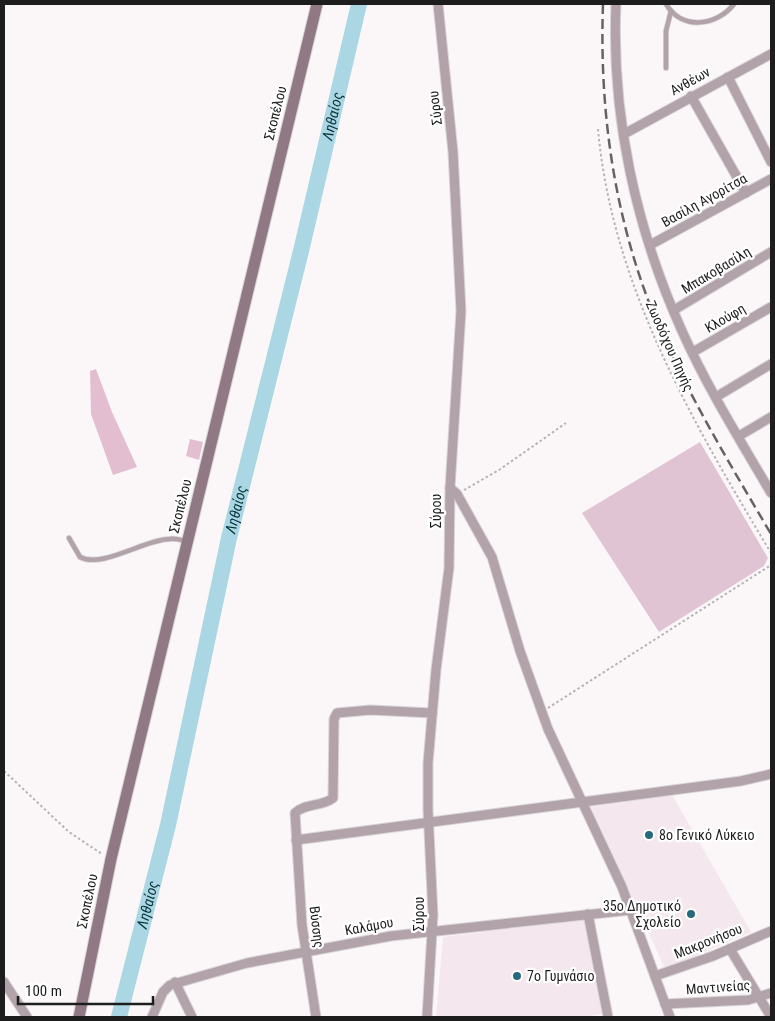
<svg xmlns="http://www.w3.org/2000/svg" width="775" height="1021" font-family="'Roboto Condensed',sans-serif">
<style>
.built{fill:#f4e8ee}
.green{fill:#e0c4d3}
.forest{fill:#e3bed1}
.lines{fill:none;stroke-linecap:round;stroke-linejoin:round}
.river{stroke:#aad7e3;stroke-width:16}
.lane-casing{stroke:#d8d4d6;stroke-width:6}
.street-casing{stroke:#d8d4d6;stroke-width:11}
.secondary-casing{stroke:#d8d4d6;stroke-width:13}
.path{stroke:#b6b3b4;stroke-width:2;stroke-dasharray:2.5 2.5;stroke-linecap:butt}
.lane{stroke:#b2a2aa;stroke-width:4.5}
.street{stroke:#b2a2aa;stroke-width:9}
.secondary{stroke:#907885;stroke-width:11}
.rail{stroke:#646263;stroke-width:2.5;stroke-dasharray:10 5;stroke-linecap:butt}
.poi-dot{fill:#266b7b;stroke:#fff;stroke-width:2}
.labels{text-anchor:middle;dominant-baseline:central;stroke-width:4.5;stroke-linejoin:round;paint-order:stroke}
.street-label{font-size:14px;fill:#1e1d1d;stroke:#fff}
.poi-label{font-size:14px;fill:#1e1d1d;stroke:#fff;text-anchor:start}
.water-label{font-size:15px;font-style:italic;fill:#07333c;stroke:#fff}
</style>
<rect width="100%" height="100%" fill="#fbf7f9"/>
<g class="built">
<path d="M672,795L751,932L665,969L591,807Z"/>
<path d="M584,919L602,1014L585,1017H436L443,937Z"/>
</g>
<path class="green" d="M700,442L768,558L764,566L659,632L582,513Z"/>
<g class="forest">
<path d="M96,369L112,412L137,467L113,475L91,414L90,371Z"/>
<path d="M190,439L203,442L199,460L186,456Z"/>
</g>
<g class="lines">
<path class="river" id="s1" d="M119,1017L168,825L229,538L301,251L359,4"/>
<defs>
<g id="lane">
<path d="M666,4C682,31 717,26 734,4"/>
<path d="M666,68V31L671,11"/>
<path d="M69,538L80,557C102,569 145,539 170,539C175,538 181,540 186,541"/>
</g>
<g id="street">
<path d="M616,4C611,115 636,229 682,331C707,387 740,440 771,493"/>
<path d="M728,77L771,162"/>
<path d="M691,96L746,193"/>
<path d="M624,134L771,54"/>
<path d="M650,245L771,179"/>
<path d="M674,310L771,252"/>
<path d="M693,352L771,307"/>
<path d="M716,397L771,364"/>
<path d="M739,436L771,417"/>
<path d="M450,488L457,494L492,557L520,651L548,729L622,887L670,1017"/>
<path d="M296,840L741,781L771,774"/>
<path d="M588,914L608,1017"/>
<path d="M730,949L771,1017"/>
<path d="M655,976L713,956L771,931"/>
<path d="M4,982L27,1017"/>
<path d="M175,982L192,1017"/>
<path d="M665,1004L748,1000L771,993"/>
<path d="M152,1017L163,992L170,985L247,963L391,936L631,910"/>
<path d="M316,1017L302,925L295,813C305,803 322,807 333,798L334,719L337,713L370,710L432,713"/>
<path d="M427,1017L433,915L428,810V763L436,670L449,568L450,488L461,311L453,152L438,4"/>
</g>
<path id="secondary" d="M79,1017L111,859L317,4"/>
</defs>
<use href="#lane" class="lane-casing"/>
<use href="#street" class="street-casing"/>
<use href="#secondary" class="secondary-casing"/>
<g class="path">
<path d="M598,129C612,285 692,421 771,553"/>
<path d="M464,490L499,470L566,423"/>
<path d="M548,708L771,565"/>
<path d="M4,771L69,832L102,854"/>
</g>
<use href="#lane" class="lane"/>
<use href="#street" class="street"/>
<use href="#secondary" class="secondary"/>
<path class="rail" d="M603,4C599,114 615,223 658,325C690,398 731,466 771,534"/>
</g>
<g class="poi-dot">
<circle cx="649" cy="835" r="5"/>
<circle cx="691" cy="914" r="5"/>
<circle cx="517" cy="976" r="5"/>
</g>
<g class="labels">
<g class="street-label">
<text transform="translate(690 81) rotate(-29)">Ανθέων</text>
<text transform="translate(435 108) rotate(-97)">Σύρου</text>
<text transform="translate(275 113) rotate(-76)">Σκοπέλου</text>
<text transform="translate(704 200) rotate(-29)">Βασίλη Αγορίτσα</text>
<text transform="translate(716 270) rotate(-31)">Μπακοβασίλη</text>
<text transform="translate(725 318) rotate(-30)">Κλούφη</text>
<text transform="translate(670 346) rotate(66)">Ζωοδόχου Πηγής</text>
<text transform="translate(180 506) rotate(-76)">Σκοπέλου</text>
<text transform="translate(436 511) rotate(-90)">Σύρου</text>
<text transform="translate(87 901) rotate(-78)">Σκοπέλου</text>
<text transform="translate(419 914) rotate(-90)">Σύρου</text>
<text transform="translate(369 926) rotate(-10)">Καλάμου</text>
<text transform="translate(317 927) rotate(83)">Βύσσης</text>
<text transform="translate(708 941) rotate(-22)">Μακρονήσου</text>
<text transform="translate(718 987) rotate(-4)">Μαντινείας</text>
</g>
<g class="poi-label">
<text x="659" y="835">8ο Γενικό Λύκειο</text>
<text x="681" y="906" text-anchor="end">35ο Δημοτικό<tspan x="681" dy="16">Σχολείο</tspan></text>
<text x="527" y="976">7ο Γυμνάσιο</text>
</g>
<g class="water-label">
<text stroke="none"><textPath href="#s1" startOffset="926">Ληθαίος</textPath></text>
<text stroke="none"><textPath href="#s1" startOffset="521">Ληθαίος</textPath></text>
<text stroke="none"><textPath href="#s1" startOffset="116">Ληθαίος</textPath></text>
</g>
</g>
<rect width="775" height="1021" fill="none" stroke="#1e1d1d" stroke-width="10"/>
<path d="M18 996v8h135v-8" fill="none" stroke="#1e1d1d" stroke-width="2.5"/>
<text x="25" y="996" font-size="15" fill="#1e1d1d" stroke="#ffffff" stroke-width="4" paint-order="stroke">100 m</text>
</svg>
